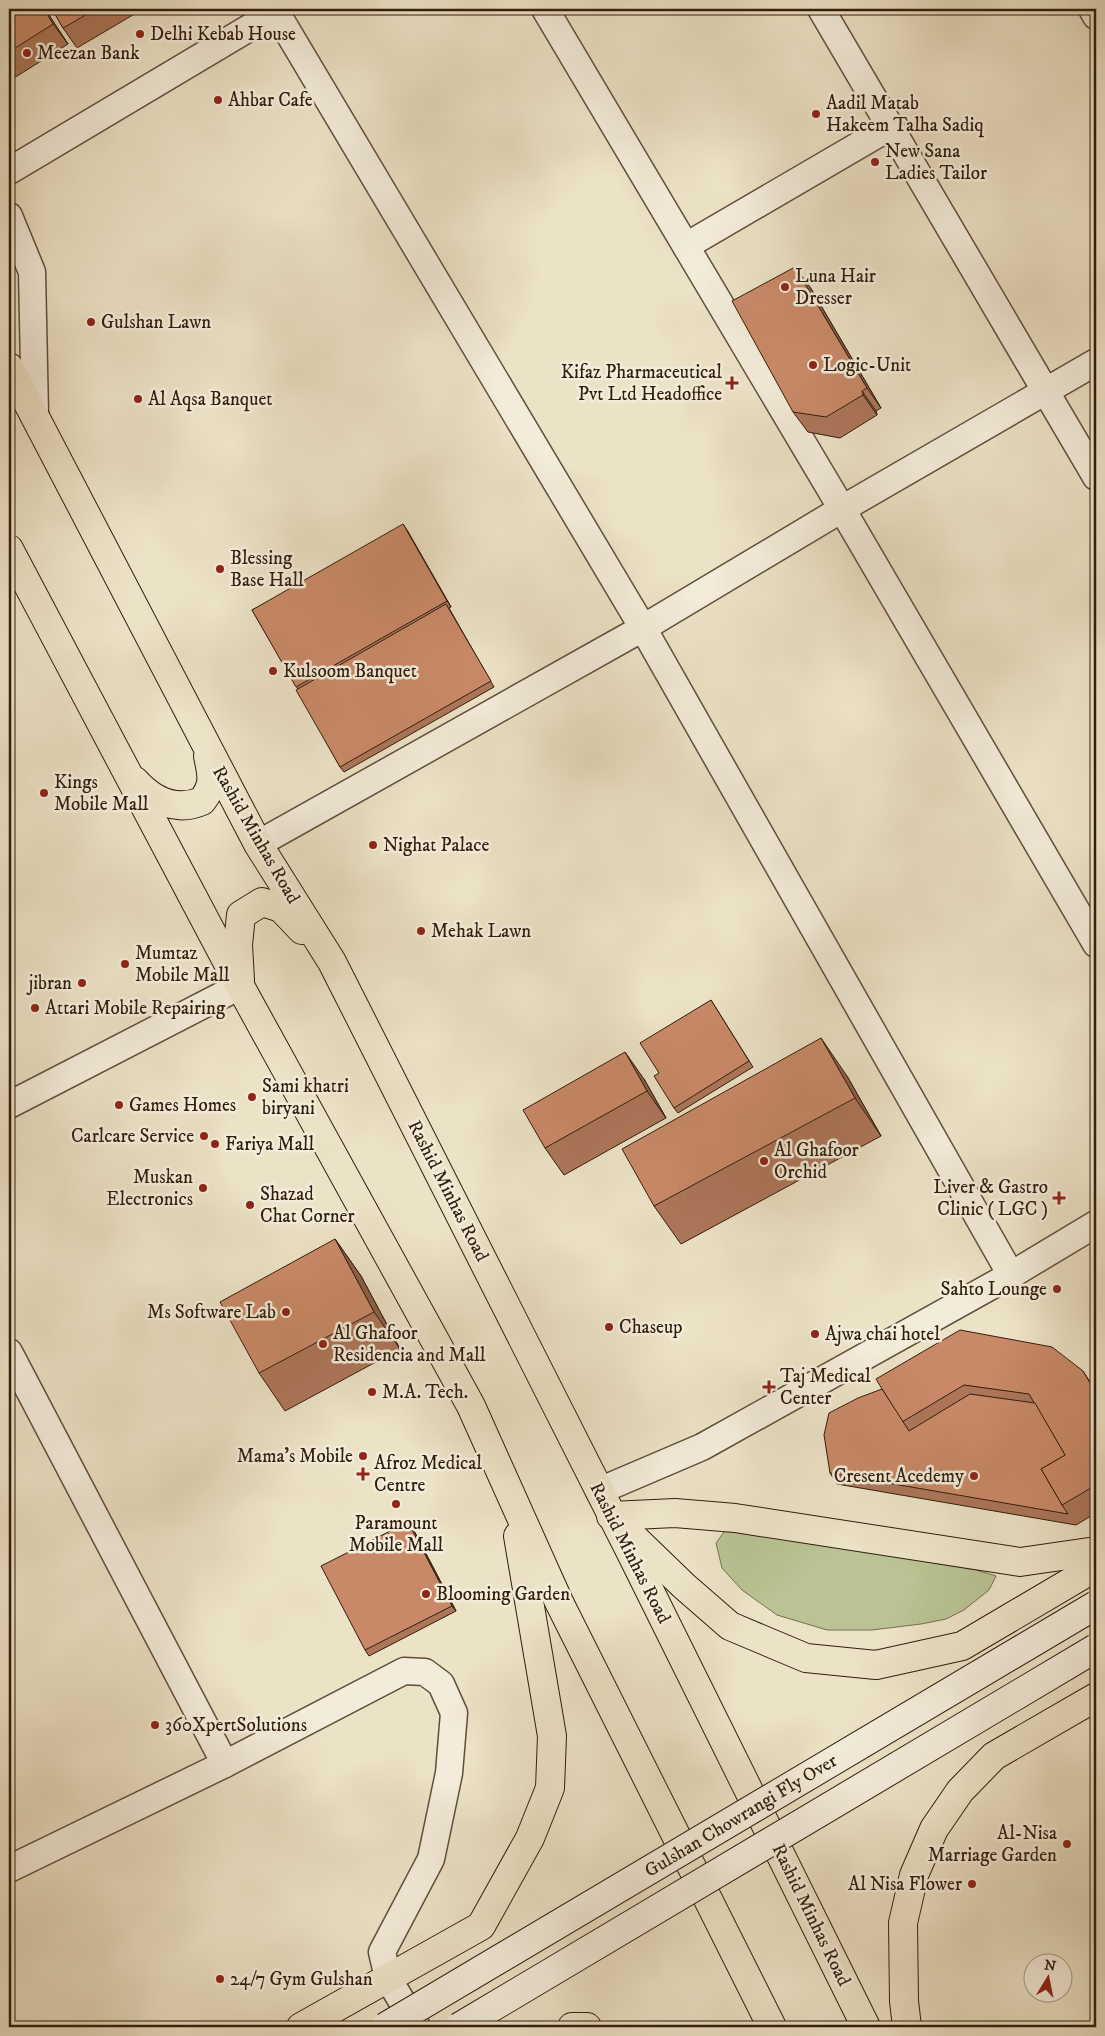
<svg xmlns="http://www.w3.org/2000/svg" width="1105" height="2036" font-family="'IM FELL DW Pica',serif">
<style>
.green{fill:#b9c393;stroke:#757050}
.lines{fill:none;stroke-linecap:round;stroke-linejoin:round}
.minor-casing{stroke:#604e3b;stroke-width:29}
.primary-casing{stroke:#311d0d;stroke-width:30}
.minor{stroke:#f3ecda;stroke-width:26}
.primary{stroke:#ece2c6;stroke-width:28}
.secondary-bridge-casing{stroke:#311d0d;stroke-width:30;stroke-linecap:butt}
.secondary-bridge{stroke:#f3ecda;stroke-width:28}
.wall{fill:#ad7659;stroke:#311d0d}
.shaded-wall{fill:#8d6049;stroke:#311d0d}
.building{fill:#c98968;stroke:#311d0d}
.poi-dot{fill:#8f2418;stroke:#f3ecda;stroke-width:2}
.labels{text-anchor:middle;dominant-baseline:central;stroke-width:5;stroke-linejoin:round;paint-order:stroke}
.poi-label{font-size:19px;fill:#311d0d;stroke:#f3ecda;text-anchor:start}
.street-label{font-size:19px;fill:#311d0d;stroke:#f3ecda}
</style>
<rect width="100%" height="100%" fill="#ece2c6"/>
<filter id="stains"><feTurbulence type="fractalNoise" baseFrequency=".004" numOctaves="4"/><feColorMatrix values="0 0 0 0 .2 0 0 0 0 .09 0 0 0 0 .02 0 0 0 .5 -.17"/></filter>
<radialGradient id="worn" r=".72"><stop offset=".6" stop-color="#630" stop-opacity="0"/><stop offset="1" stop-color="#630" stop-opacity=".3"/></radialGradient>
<path class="green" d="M727,1528L976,1570L996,1576L989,1590L964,1610L946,1619L921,1624L872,1630H827L777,1615L742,1590L722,1568L716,1543Z"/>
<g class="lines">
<defs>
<g id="minor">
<path d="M545,9L842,509L1096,944"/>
<path d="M821,9L1096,477"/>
<path d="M1092,9L1096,16"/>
<path d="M276,12L643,628L1011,1275"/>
<path d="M9,171L281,9"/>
<path d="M9,216L32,272L35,414"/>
<path d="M686,246L890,127"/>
<path d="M258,844L643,628L842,509L1096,362"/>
<path d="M9,1105L240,986"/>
<path d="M9,1352L225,1764"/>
<path d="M599,1491L702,1447L1011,1275L1096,1224"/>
<path d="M9,1869L225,1764L404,1671L425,1672L441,1684L454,1713L449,1773L431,1859L382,1952L388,1978L417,2027"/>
</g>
<g id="primary">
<path d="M9,367L258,844L332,962L631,1553L866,2027"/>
<path d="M9,549L240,986L471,1406L559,1602L772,2027"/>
<path d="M135,781C153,801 176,812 202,801C215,784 212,776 208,756"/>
<path d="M240,980L238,945L241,915L262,902L281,908L302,930"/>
<path d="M611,1516L675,1513L735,1518L1020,1562L1096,1551"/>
<path d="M628,1532L684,1586L730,1626L806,1658L876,1665L962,1646L1096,1567"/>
<path d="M301,2027L481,1926L530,1838L550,1788L552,1736L518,1536"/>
<path d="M572,2027H587"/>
<path d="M907,2027L904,2001L903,1923L914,1875L934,1829L960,1791L994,1756L1096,1697"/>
</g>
</defs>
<use href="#minor" class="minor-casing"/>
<use href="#primary" class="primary-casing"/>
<use href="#minor" class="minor"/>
<use href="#primary" class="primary"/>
<defs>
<g id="secondary-bridge">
<path d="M385,2027L1096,1605"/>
<path d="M459,2027L1096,1648"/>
</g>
</defs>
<use href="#secondary-bridge" class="secondary-bridge-casing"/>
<use href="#secondary-bridge" class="secondary-bridge"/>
</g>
<g class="wall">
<path d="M9,9H45L68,44L14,78L9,70Z"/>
<path d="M52,9H143L77,48L63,28Z"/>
<path d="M810,287L881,408L876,411L877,415L840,438L808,432L793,412Z"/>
<path d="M407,530L451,607L449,608L494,687L344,772L340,767L298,689L252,610Z"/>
<path d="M711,1000L753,1067L678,1113L674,1108L659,1073Z"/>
<path d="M847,1076L881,1136L681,1244L654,1206Z"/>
<path d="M644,1079L666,1118L564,1175L545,1148Z"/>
<path d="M335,1239L361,1276L400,1349L285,1411L259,1373Z"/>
<path d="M1083,1371L1096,1391V1513L1076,1525L837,1484L830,1473L882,1389Z"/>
<path d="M412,1527L456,1611L369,1656L365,1650Z"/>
</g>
<g class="shaded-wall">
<path d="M44,9H45L68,44L53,24Z"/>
<path d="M795,267L810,287L881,408L867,388Z"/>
<path d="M862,391L876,411L877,415L863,395Z"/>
<path d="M403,524L407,530L451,607L447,601Z"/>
<path d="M821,1038L847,1076L881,1136L855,1098Z"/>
<path d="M625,1052L644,1079L666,1118L647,1091Z"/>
<path d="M335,1239L361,1276L400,1349L374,1312Z"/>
<path d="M408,1522L412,1527L456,1611L452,1606Z"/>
</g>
<g class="building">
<path d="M9,9H44L53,24L9,52Z"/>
<path d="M52,9H96L63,28Z"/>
<path d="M795,267L867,388L862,391L863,395L826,417L793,412L732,301Z"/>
<path d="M403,524L447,601L296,687L252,610Z"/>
<path d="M446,604L491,681L340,767L296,690Z"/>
<path d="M711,1000L749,1061L674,1108L654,1076L659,1073L640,1043Z"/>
<path d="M821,1038L855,1098L654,1206L622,1149Z"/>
<path d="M625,1052L647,1091L545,1148L523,1110Z"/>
<path d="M335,1239L374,1312L259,1373L220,1302Z"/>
<path d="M960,1330L1052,1347L1083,1371L1096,1393V1485L1062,1505L1041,1469L1065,1455L1029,1394L964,1385L902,1422L876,1379Z"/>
<path d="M882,1389L909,1431L970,1394L1035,1403L1065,1455L1041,1469L1062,1505L1068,1514L830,1473L824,1435L829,1413L858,1398Z"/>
<path d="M408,1522L452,1606L365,1650L321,1566Z"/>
</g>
<g class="poi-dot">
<circle cx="140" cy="34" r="5"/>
<circle cx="27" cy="53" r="5"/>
<circle cx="218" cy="100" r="5"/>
<circle cx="816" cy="114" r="5"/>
<circle cx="875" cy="162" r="5"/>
<circle cx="785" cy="287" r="5"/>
<circle cx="91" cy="322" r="5"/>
<circle cx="813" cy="365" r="5"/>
<path d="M729.5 375.5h5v5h5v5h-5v5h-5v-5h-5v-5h5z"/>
<circle cx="138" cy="399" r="5"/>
<circle cx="220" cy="569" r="5"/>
<circle cx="273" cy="671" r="5"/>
<circle cx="44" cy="793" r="5"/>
<circle cx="373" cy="845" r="5"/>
<circle cx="421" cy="931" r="5"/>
<circle cx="125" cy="964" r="5"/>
<circle cx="82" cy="983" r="5"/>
<circle cx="35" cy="1008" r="5"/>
<circle cx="252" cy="1097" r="5"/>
<circle cx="119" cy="1105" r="5"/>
<circle cx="204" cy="1136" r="5"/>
<circle cx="215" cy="1144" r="5"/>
<circle cx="764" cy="1161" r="5"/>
<circle cx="203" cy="1188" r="5"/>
<path d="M1056.5 1190.5h5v5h5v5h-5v5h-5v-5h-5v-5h5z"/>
<circle cx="250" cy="1205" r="5"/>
<circle cx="1057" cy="1289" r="5"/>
<circle cx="286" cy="1312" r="5"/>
<circle cx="609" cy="1327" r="5"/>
<circle cx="815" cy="1334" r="5"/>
<circle cx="323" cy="1344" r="5"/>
<path d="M766.5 1379.5h5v5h5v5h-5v5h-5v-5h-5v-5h5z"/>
<circle cx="372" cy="1392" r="5"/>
<circle cx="363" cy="1456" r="5"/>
<path d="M360.5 1466.5h5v5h5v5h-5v5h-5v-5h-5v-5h5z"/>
<circle cx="974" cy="1476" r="5"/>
<circle cx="396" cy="1504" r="5"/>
<circle cx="426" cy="1594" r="5"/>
<circle cx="155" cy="1725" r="5"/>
<circle cx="1067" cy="1844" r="5"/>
<circle cx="972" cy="1884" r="5"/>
<circle cx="220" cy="1979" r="5"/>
</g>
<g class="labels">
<g class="poi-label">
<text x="150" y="34">Delhi Kebab House</text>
<text x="37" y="53">Meezan Bank</text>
<text x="228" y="100">Ahbar Cafe</text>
<text x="826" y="103">Aadil Matab<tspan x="826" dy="22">Hakeem Talha Sadiq</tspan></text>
<text x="885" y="151">New Sana<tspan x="885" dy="22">Ladies Tailor</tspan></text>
<text x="795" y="276">Luna Hair<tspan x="795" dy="22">Dresser</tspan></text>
<text x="101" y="322">Gulshan Lawn</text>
<text x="823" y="365">Logic-Unit</text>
<text x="722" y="372" text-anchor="end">Kifaz Pharmaceutical<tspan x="722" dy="22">Pvt Ltd Headoffice</tspan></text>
<text x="148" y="399">Al Aqsa Banquet</text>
<text x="230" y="558">Blessing<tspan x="230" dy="22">Base Hall</tspan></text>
<text x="283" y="671">Kulsoom Banquet</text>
<text x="54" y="782">Kings<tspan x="54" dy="22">Mobile Mall</tspan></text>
<text x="383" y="845">Nighat Palace</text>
<text x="431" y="931">Mehak Lawn</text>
<text x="135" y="953">Mumtaz<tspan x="135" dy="22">Mobile Mall</tspan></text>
<text x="72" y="983" text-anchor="end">jibran</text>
<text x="45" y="1008">Attari Mobile Repairing</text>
<text x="262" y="1086">Sami khatri<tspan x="262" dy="22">biryani</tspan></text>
<text x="129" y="1105">Games Homes</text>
<text x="194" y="1136" text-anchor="end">Carlcare Service</text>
<text x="225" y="1144">Fariya Mall</text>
<text x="774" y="1150">Al Ghafoor<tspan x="774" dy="22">Orchid</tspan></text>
<text x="193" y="1177" text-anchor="end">Muskan<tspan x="193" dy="22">Electronics</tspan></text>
<text x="1048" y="1187" text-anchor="end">Liver &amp; Gastro<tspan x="1048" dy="22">Clinic ( LGC )</tspan></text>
<text x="260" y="1194">Shazad<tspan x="260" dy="22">Chat Corner</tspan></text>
<text x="1047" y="1289" text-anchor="end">Sahto Lounge</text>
<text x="276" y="1312" text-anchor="end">Ms Software Lab</text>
<text x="619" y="1327">Chaseup</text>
<text x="333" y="1333">Al Ghafoor<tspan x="333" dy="22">Residencia and Mall</tspan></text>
<text x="825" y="1334">Ajwa chai hotel</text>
<text x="780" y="1376">Taj Medical<tspan x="780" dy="22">Center</tspan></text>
<text x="382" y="1392">M.A. Tech.</text>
<text x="353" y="1456" text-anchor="end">Mama's Mobile</text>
<text x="374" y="1463">Afroz Medical<tspan x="374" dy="22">Centre</tspan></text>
<text x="964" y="1476" text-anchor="end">Cresent Acedemy</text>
<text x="396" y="1523" text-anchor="middle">Paramount<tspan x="396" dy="22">Mobile Mall</tspan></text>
<text x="436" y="1594">Blooming Garden</text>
<text x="165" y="1725">360XpertSolutions</text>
<text x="1057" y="1833" text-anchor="end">Al-Nisa<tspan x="1057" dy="22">Marriage Garden</tspan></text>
<text x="962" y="1884" text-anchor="end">Al Nisa Flower</text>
<text x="230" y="1979">24/7 Gym Gulshan</text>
</g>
<g class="street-label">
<text transform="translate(256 835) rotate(60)">Rashid Minhas Road</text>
<text transform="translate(448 1191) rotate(63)">Rashid Minhas Road</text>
<text transform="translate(630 1553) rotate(63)">Rashid Minhas Road</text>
<text transform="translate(741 1816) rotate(-31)">Gulshan Chowrangi Fly Over</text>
<text transform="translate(811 1915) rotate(64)">Rashid Minhas Road</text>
</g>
</g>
<rect width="1105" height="2036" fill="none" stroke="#ece2c6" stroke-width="30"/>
<rect x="10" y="10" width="1085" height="2016" fill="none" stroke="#311d0d" stroke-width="2.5"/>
<rect x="15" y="15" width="1075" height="2006" fill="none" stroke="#311d0d"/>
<g transform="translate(1048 1978) rotate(10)"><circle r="24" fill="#f3ecda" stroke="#a59988"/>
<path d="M0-4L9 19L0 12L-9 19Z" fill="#8f2418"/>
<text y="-8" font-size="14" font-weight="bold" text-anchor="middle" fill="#311d0d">N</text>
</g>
<rect width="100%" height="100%" filter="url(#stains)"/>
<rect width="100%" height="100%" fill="url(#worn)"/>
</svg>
